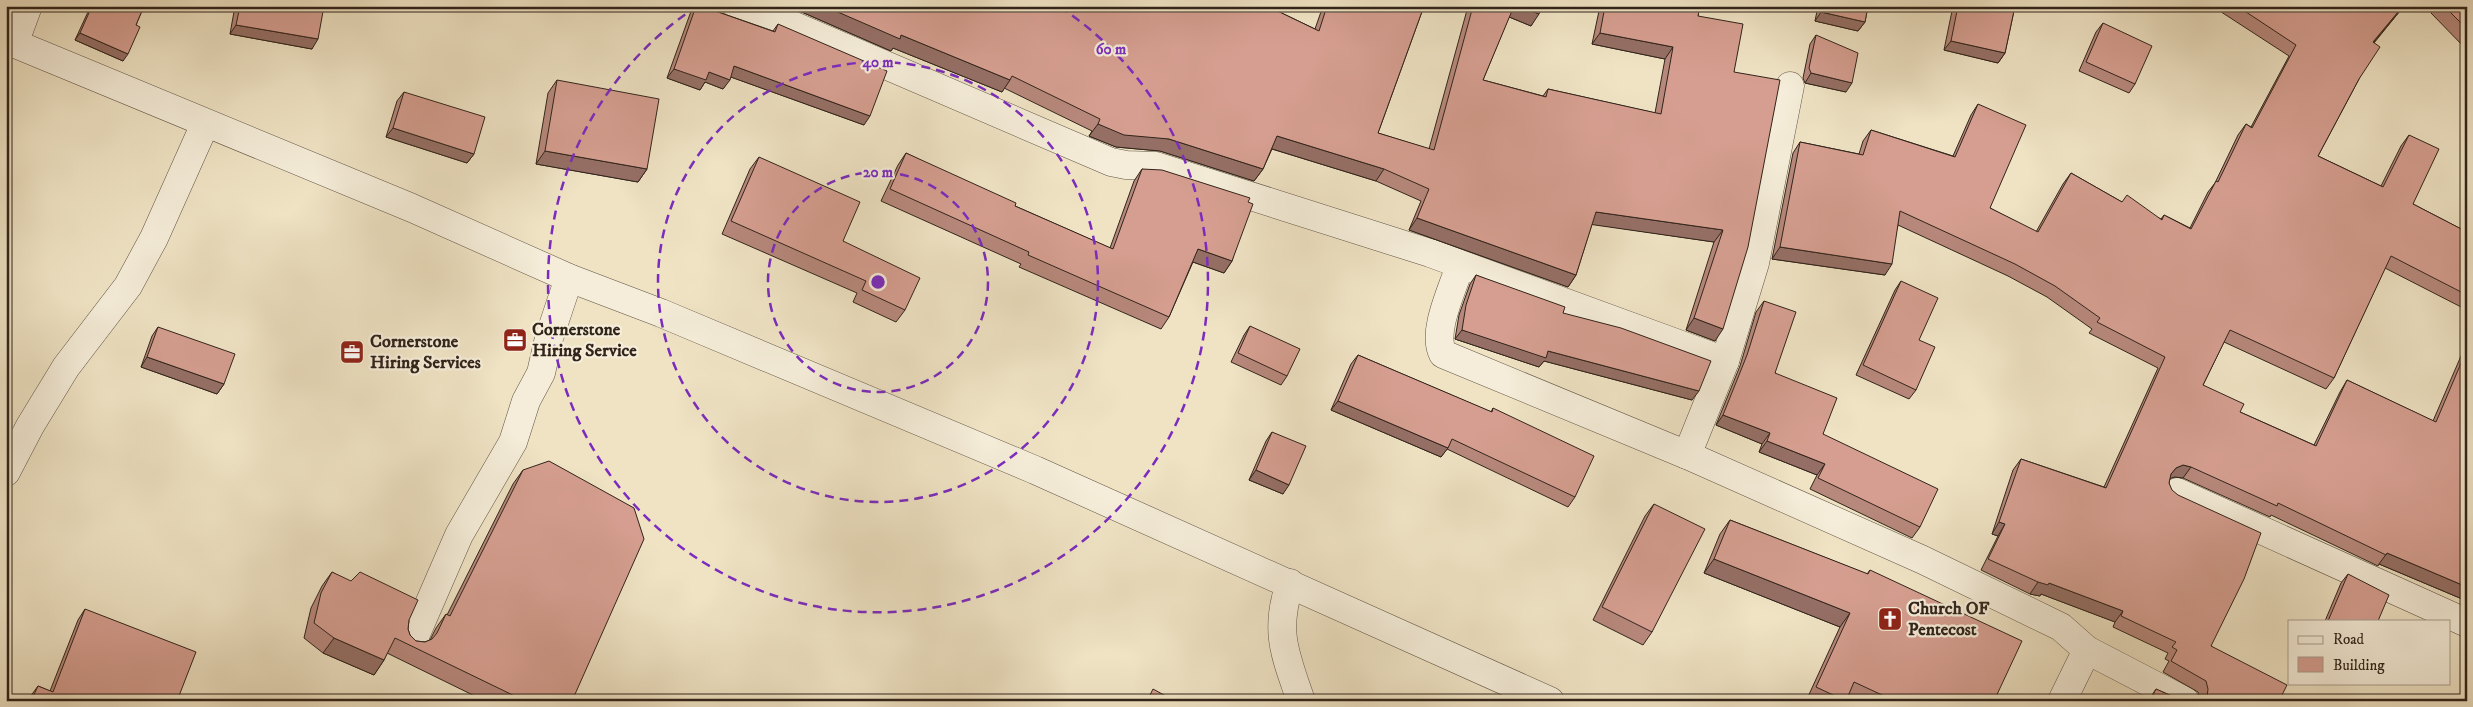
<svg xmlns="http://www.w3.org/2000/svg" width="2473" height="707" font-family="'IM FELL DW Pica',serif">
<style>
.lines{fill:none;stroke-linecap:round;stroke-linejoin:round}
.minor-casing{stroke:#605445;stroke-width:29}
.minor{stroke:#f5edd9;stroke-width:28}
.wall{fill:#b7887c;stroke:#31241b}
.shaded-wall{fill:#956f65;stroke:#31241b}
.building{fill:#d59e90;stroke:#31241b}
.ring{fill:none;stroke:#7b2cbf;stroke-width:2.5;stroke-dasharray:9 6}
.labels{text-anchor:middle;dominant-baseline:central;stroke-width:4.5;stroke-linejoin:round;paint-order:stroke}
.poi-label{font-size:18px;font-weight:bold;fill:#31241b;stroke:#f5edd9;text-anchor:start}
.centre{fill:#7b2cbf;stroke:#f5edd9;stroke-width:2.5}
.ring-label{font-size:15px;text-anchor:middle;font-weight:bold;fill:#7b2cbf;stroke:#f5edd9;stroke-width:4.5;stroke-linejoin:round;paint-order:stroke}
</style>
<rect width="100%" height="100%" fill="#efe3c4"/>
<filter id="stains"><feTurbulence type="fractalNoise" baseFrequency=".004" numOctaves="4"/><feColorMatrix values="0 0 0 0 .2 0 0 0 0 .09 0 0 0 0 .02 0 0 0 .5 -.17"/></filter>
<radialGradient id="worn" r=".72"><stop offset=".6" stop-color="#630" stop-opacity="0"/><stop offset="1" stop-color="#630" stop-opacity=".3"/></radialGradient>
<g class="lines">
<defs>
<g id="minor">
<path d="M737,6L776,18L1111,162L1126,165L1156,166L1430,253L1725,361"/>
<path d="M6,40L412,208L569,278L661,313L1035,470L1550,701"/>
<path d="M14,44L28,6"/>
<path d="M1460,265C1453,289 1431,332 1443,354L1687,455L1923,560L2061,627L2087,650L2185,701"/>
<path d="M1687,455L1725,361L1755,263L1790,86"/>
<path d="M6,472L30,426L66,367L128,286L154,238L205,124"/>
<path d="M2177,492L2467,623"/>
<path d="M1290,583C1274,632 1285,654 1301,701"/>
<path d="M413,641L459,535L513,442L526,401L541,373L549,338L569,278"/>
<path d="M2062,701L2087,650"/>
</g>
</defs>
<use href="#minor" class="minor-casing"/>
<use href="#minor" class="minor"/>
</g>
<g class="wall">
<path d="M92,6L101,10L103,6H144L136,25L123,61L75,40L87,14Z"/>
<path d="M235,6H324L312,49L230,34Z"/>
<path d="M695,6H701L773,31L778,24L864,125L731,77L723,89L705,82L700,90L667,78L690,14Z"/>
<path d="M788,6H1267L1315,29L1323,6H1424L1378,133L1429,149L1467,10L1469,6H1542L1531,26L1509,17L1483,80L1543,96L1548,89L1655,113L1665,59L1592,44L1599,11L1602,6H1645L1662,10L1663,6H1700L1698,16L1734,72L1715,341L1686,330L1714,242L1592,224L1576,275L1568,287L1409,230L1421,201L1376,181L1272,149L1263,169L1254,181L1160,151L1116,147L1089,136L1092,131L1004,88L1002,92L893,48L891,51Z"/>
<path d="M1818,6H1868L1865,22L1858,31L1815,21Z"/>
<path d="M1953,6H2015L2005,53L1998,63L1944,50Z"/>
<path d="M2212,6H2404L2374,43L2359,79L2318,156L2381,186L2401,146L2409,135L2413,204L2467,232V310L2385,268L2334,378L2326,389L2224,342L2203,385L2240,412L2314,445L2340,392L2347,380L2433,421L2467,342V601L2379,564L2378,566L2271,515L2270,517L2183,478L2175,477L2170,478L2169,483L2211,646L2279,701H2200L2198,692L2163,672L2169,661L2165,659L2168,653L2113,627L2115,622L2041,594L2040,596L2030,594L1981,570L1998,536L1992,534L2013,470L2021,459L2104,487L2158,368L2089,333L2092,329L2047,297L2008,276L1898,225L1885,275L1772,259L1793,153L1800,142L1859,154L1863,141L1871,130L1953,156L1971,115L1978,104L1990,208L2036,232L2063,184L2071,173L2122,202L2161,219L2164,215L2190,228L2208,192L2215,183L2238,135L2246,124L2251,127L2289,56Z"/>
<path d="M2435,6H2467V50L2431,13Z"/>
<path d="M2103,23L2135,84L2129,93L2079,71L2096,32Z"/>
<path d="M1816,35L1846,92L1805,83L1803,78L1810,44Z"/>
<path d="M557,80L647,169L638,182L536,164L548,93Z"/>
<path d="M404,92L474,154L467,163L386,137L397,101Z"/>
<path d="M906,153L1015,206L1110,248L1134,181L1142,169L1248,202L1232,261L1224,273L1193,262L1169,317L1161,329L1019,267L1021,264L881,201L898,165Z"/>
<path d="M759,157L843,241L905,310L896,322L853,302L857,293L722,234L750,169Z"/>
<path d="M1476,275L1563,313L1692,400L1544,361L1539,367L1455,339L1459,315L1470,284Z"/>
<path d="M1901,281L1916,390L1909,399L1856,375L1895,290Z"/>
<path d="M1764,301L1775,373L1823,434L1920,527L1912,538L1810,489L1817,475L1759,452L1762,444L1716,425L1740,366L1756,312Z"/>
<path d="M1250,326L1287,376L1281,385L1231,362L1244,335Z"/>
<path d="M158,327L224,384L217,394L141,367L152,336Z"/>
<path d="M1358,355L1491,412L1493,408L1575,497L1568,507L1447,449L1441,457L1331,410L1351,364Z"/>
<path d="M1272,432L1283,494L1249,480L1266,441Z"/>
<path d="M523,470L572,701H485L387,653L384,660L374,675L323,653L304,638L311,608L322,586L332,572L409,620L408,629L410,635L416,641L425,642L430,640L436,628L446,614L447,615L513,484Z"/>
<path d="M1654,504L1652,632L1643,645L1593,620L1645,516Z"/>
<path d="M1730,520L1867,574L1870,570L1994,701H1855L1847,697L1846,701H1806L1840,627L1704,573L1720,534Z"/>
<path d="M2348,574L2378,621H2325L2341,583Z"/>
<path d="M85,609L177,701H28L30,697L38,686L50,691L78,620Z"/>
<path d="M2156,689L2183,701H2148Z"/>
</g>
<g class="shaded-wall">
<path d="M788,6H824L901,35L1010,80L1002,92L893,48L891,51Z"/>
<path d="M1513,6H1520L1539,14L1531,26L1507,16Z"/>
<path d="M2403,6H2404L2365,53L2373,42Z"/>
<path d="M1821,12L1865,22L1858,31L1815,21Z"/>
<path d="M236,25L318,39L312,49L230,34Z"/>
<path d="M80,33L128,54L123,61L75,40Z"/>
<path d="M1600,33L1673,47L1665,59L1592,44Z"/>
<path d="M1951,41L2005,53L1998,63L1944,50Z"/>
<path d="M734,66L870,116L864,125L728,76Z"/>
<path d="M674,69L709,72L730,80L723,89L705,82L700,90L667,78Z"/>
<path d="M1811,73L1852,83L1846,92L1805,83Z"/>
<path d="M1098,124L1169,139L1263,169L1254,181L1160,151L1116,147L1089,136Z"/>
<path d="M393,128L474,154L467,163L386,137Z"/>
<path d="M1277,136L1384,169L1376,181L1269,148Z"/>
<path d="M545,151L647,169L638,182L536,164Z"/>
<path d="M1596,212L1723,230L1714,242L1588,224Z"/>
<path d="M1417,218L1576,275L1568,287L1409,230Z"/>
<path d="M1780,247L1892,264L1885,275L1772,259Z"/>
<path d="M1198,249L1232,261L1224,273L1190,261Z"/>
<path d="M1694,318L1723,329L1715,341L1686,330Z"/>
<path d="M1462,330L1548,351L1699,391L1692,400L1544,361L1539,367L1455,339Z"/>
<path d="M147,357L224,384L217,394L141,367Z"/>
<path d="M1338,401L1448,448L1441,457L1331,410Z"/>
<path d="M1723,415L1770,433L1762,444L1716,425Z"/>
<path d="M1767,441L1825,464L1817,475L1759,452Z"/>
<path d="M2183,465L2191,467L2183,478L2175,477L2168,479L2171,474L2176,468Z"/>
<path d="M1256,470L1289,485L1283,494L1249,480Z"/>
<path d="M1999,522L2005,524L1998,536L1992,534Z"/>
<path d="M2387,553L2467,587V601L2379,564Z"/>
<path d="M1714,559L1850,613L1840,627L1704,573Z"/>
<path d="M2038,582L2049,583L2123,611L2115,622L2041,594L2040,596L2030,594Z"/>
<path d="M334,638L384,660L374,675L323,653Z"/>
</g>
<g class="building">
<path d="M92,6L103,11L105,6H144L136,25L140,27L128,54L80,33Z"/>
<path d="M240,6H324L318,39L236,25Z"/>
<path d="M696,6H701L775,32L778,24L887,71L870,116L734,66L730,80L709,72L706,80L674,69Z"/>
<path d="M824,6H1267L1319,31L1327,6H1424L1378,133L1434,150L1473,6H1514L1483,80L1546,97L1548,89L1661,114L1673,47L1600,33L1605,6H1645L1668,11L1669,6H1700L1698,16L1743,24L1734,72L1780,80L1748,247L1723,329L1694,318L1723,230L1596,212L1576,275L1417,218L1429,189L1384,169L1277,136L1263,169L1169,139L1124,135L1098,124L1100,119L1012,76L1010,80L901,35L900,39Z"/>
<path d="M1520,6H1542L1539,14Z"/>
<path d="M1822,6H1868L1865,22L1821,12Z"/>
<path d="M1958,6H2015L2005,53L1951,41Z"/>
<path d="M2237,6H2403L2373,42L2380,47L2359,79L2318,156L2383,187L2409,135L2439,149L2413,204L2467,232V295L2391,256L2334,378L2230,330L2203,385L2244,404L2240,412L2316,446L2347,380L2436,422L2467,349V587L2387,553L2386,555L2278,503L2277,506L2191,467L2183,465L2176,468L2171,474L2169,483L2172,490L2178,495L2261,533L2244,579L2211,646L2287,685L2279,701H2203L2207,697L2208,689L2206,681L2171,661L2177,650L2172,647L2176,642L2121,616L2123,611L2049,583L2048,585L2038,582L1988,559L2005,524L1999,522L2021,459L2106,488L2165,357L2097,322L2100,318L2055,286L2015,264L1900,211L1892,264L1780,247L1800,142L1863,155L1871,130L1955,157L1978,104L2026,125L1990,208L2038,232L2071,173L2122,202L2127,195L2162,220L2164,215L2191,229L2216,181L2218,182L2246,124L2252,128L2296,45Z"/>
<path d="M2444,6H2467V29Z"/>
<path d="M2103,23L2152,46L2135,84L2086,62Z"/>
<path d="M1816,35L1858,53L1852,83L1811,73L1809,68Z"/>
<path d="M557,80L659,99L647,169L545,151Z"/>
<path d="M404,92L485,117L474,154L393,128Z"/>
<path d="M906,153L1016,203L1015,206L1113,249L1142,169L1162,170L1250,198L1248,202L1253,204L1232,261L1198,249L1169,317L1028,255L1029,252L890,189Z"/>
<path d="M759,157L860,202L843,241L920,278L905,310L862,290L866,281L731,221Z"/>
<path d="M1476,275L1565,307L1563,313L1621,328L1711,361L1699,391L1548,351L1546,358L1462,330L1466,305Z"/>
<path d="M1901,281L1938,298L1919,340L1935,347L1916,390L1863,365Z"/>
<path d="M1764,301L1796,312L1775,373L1837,398L1823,434L1938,489L1920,527L1818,478L1825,464L1767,441L1770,433L1723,415L1747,355Z"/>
<path d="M1250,326L1300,349L1287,376L1238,353Z"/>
<path d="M158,327L235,354L224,384L147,357Z"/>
<path d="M1358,355L1492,412L1493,408L1594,456L1575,497L1452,439L1448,448L1338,401Z"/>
<path d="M1272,432L1306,446L1289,485L1256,470Z"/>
<path d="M549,461L634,508L644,539L572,701H525L395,638L384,660L334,638L314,623L321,593L332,572L351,581L360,572L418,600L409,620L408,629L410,635L416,641L425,642L432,639L437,633L446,614L450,616L523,470Z"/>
<path d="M1654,504L1705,529L1652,632L1602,607Z"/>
<path d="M1730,520L1868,574L1870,570L2022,641L1994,701H1895L1854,682L1846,701L1816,687L1850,613L1714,559Z"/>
<path d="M2348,574L2389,595L2378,621H2328Z"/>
<path d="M85,609L196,652L177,701H31L38,686L53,692Z"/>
<path d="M1153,689L1175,701H1147Z"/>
<path d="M2156,689L2183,701H2150Z"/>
<path d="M2467,696V701H2464Z"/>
</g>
<g class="ring">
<circle cx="878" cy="282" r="110"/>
<circle cx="878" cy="282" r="220"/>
<path d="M1060 7A330 330 0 1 1 696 7"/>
</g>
<defs>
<symbol id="office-square" viewBox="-11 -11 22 22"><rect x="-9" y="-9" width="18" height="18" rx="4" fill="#8f2418" stroke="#f5edd9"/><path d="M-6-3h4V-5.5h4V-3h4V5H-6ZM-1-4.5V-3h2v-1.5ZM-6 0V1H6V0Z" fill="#fff"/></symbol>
<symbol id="church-square" viewBox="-11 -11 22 22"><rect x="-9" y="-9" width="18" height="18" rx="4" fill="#8f2418" stroke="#f5edd9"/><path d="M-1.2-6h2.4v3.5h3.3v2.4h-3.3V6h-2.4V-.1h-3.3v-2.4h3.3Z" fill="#fff"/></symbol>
</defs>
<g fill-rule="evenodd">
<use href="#office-square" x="501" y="326" width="28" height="28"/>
<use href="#office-square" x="338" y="338" width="28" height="28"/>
<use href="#church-square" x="1876" y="605" width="28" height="28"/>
</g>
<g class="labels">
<g class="poi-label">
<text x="532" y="330">Cornerstone<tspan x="532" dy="21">Hiring Service</tspan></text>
<text x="370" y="342">Cornerstone<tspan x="370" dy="21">Hiring Services</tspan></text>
<text x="1908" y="609">Church OF<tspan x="1908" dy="21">Pentecost</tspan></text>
</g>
</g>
<circle cx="878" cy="282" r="8" class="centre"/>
<g class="ring-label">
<text x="1111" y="54">60 m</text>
<text x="878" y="67">40 m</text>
<text x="878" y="177">20 m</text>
</g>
<rect width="2473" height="707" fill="none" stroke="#efe3c4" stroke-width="25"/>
<rect x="8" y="8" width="2458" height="692" fill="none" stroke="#31241b" stroke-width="2.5"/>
<rect x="12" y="12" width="2448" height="682" fill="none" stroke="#31241b"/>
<rect x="2288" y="620" width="162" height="65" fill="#f5edd9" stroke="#a79d8d"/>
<rect x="2298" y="636" width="25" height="8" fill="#f5edd9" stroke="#a79d8d"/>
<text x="2333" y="644" font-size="15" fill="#31241b">Road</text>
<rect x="2298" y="657" width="25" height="15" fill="#d59e90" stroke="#a79d8d"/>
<text x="2333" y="670" font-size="15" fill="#31241b">Building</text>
<rect width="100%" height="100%" filter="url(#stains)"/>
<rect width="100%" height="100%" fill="url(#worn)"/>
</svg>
